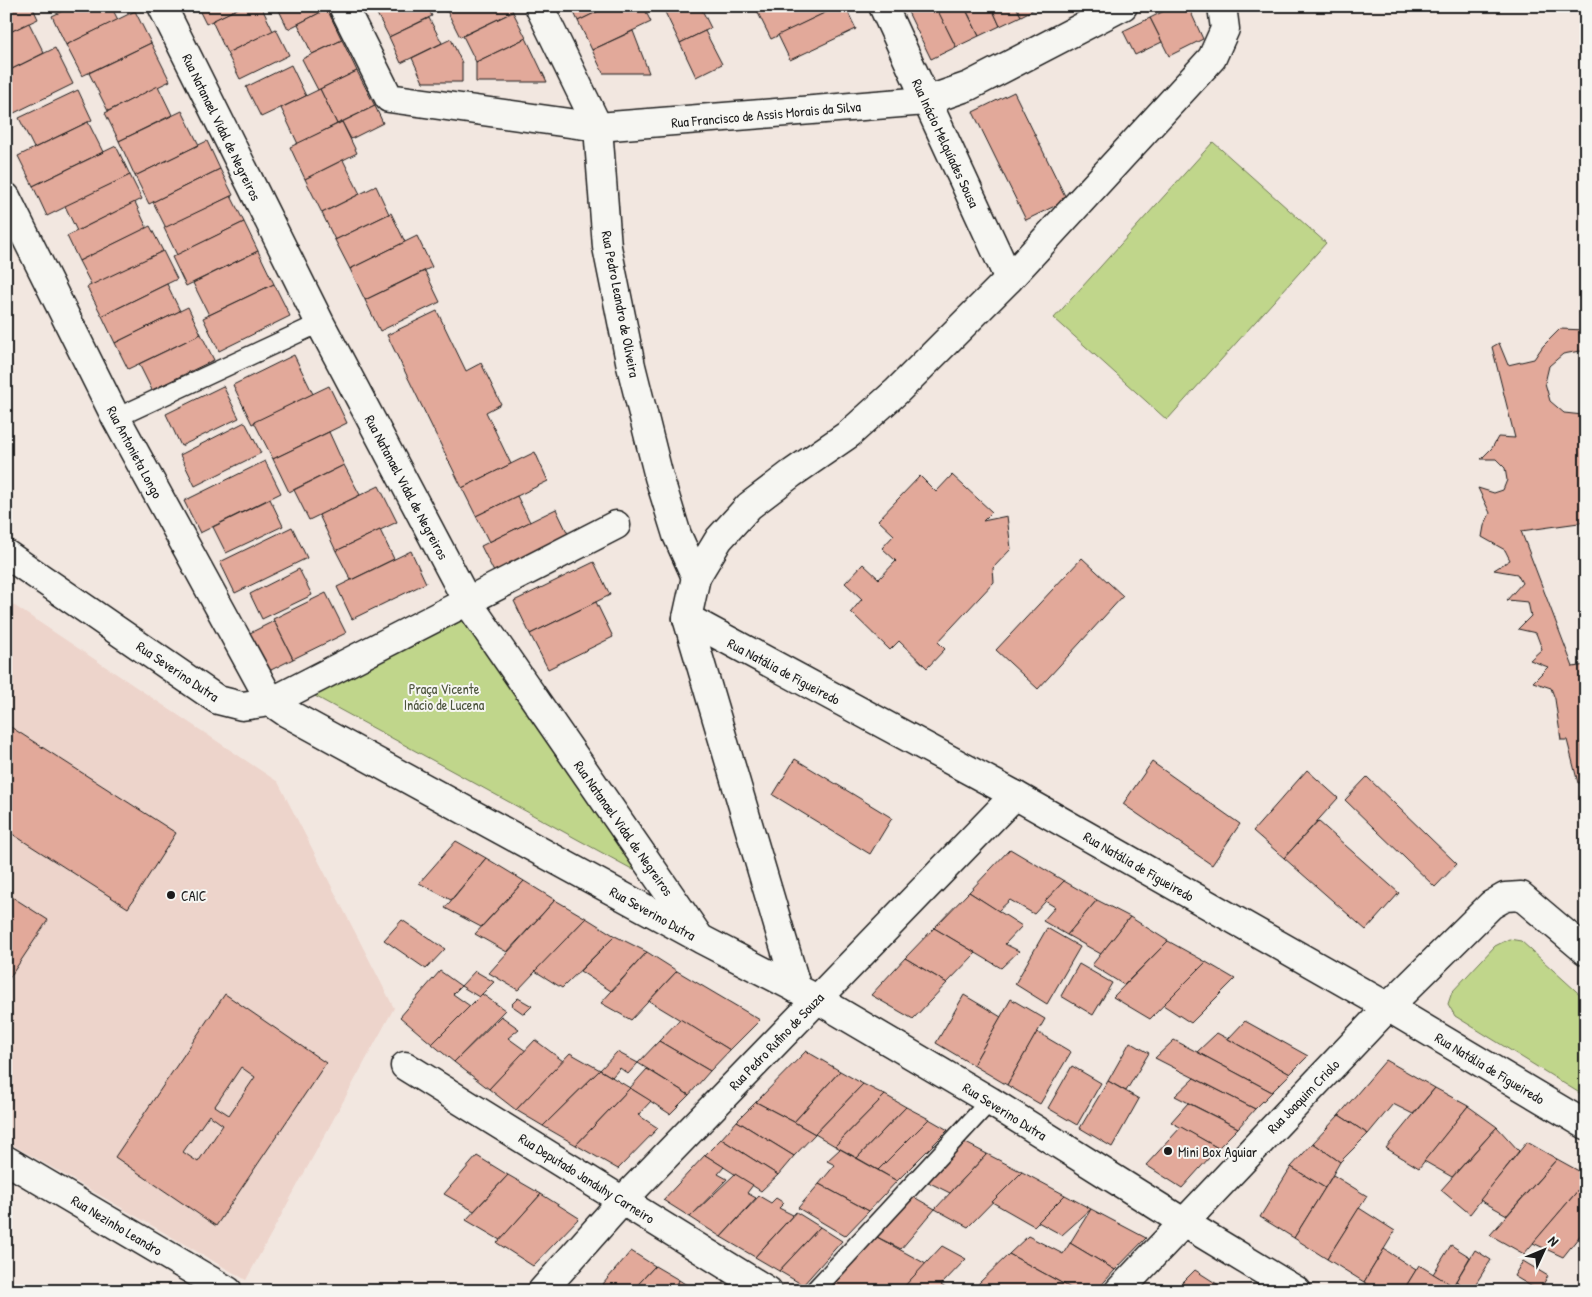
<svg xmlns="http://www.w3.org/2000/svg" width="1592" height="1297" font-family="'Patrick Hand',sans-serif">
<style>
.built{fill:#edd4cb}
.green{fill:#c0d68b;stroke:#6e7954}
.building{fill:#e2a99a;stroke:#1c1c1c;fill-rule:evenodd}
.lines{fill:none;stroke-linecap:round;stroke-linejoin:round}
.service-casing{stroke:#1c1c1c;stroke-width:21}
.minor-casing{stroke:#1c1c1c;stroke-width:31}
.service{stroke:#f6f6f2;stroke-width:18}
.minor{stroke:#f6f6f2;stroke-width:28}
.poi-dot{fill:#1c1c1c;stroke:#f6f6f2;stroke-width:2}
.labels{text-anchor:middle;dominant-baseline:central;stroke-width:4;stroke-linejoin:round;paint-order:stroke}
.street-label{font-size:14px;fill:#1c1c1c;stroke:#f6f6f2}
.park-label{font-size:14px;fill:#4d543d;stroke:#f6f6f2}
.poi-label{font-size:14px;fill:#1c1c1c;stroke:#f6f6f2;text-anchor:start}
</style>
<rect width="100%" height="100%" fill="#f2e7e0"/>
<filter id="ink" filterUnits="userSpaceOnUse"><feTurbulence type="fractalNoise" baseFrequency=".02" numOctaves="2"/><feDisplacementMap in="SourceGraphic" scale="10" xChannelSelector="R" yChannelSelector="G"/><feConvolveMatrix kernelMatrix="1 2 1 2 8 2 1 2 1" color-interpolation-filters="sRGB"/></filter>
<g filter="url(#ink)">
<path class="built" d="M6,600L278,782L394,1008L246,1280L6,1141Z"/>
<g class="green">
<path d="M1213,142L1326,243L1167,420L1054,318Z"/>
<path d="M463,614L641,874L313,695Z"/>
<path d="M1509,939L1521,941L1586,1000V1097L1455,1016L1448,1004L1452,992L1495,946Z"/>
</g>
<g class="building">
<path d="M6,6H32L38,19L6,34Z"/>
<path d="M73,6H111L118,20L66,45L52,16Z"/>
<path d="M197,6H243L206,24Z"/>
<path d="M243,6H261L273,31L227,53L212,21Z"/>
<path d="M277,6H326L327,9L288,29Z"/>
<path d="M378,6H427L432,16L389,37L374,8Z"/>
<path d="M442,6H456L445,12Z"/>
<path d="M456,6H510L513,12L460,37L447,11Z"/>
<path d="M571,6H609L578,21Z"/>
<path d="M609,6H643L651,22L592,50L578,21Z"/>
<path d="M662,6H700L711,28L680,43Z"/>
<path d="M767,6H839L771,39L757,11Z"/>
<path d="M839,6H845L856,29L790,60L778,35Z"/>
<path d="M916,6H936L956,47L931,59L907,10Z"/>
<path d="M948,6H964L979,36L956,47L938,11Z"/>
<path d="M967,6H991L1000,26L979,36L965,7Z"/>
<path d="M991,6H1016L1021,16L1000,26Z"/>
<path d="M1016,6H1040L1021,16Z"/>
<path d="M1174,6H1188L1203,39L1169,56L1150,18Z"/>
<path d="M327,9L342,40L312,54L298,24Z"/>
<path d="M135,11L151,43L82,76L66,45Z"/>
<path d="M513,12L526,38L476,62L463,36Z"/>
<path d="M429,18L442,43L401,63L389,37Z"/>
<path d="M1150,18L1162,42L1135,55L1123,31Z"/>
<path d="M29,23L44,53L6,72V34Z"/>
<path d="M276,29L289,55L240,79L227,53Z"/>
<path d="M633,31L649,73H603L592,50Z"/>
<path d="M705,31L722,64L696,77L680,43Z"/>
<path d="M526,38L547,82H476V62Z"/>
<path d="M451,39L462,63V82H423L412,58Z"/>
<path d="M342,40L357,71L318,90L302,59Z"/>
<path d="M151,43L170,81L108,111L89,73Z"/>
<path d="M55,48L73,84L6,117V72Z"/>
<path d="M291,65L306,96L261,117L246,87Z"/>
<path d="M357,71L375,106L337,124L320,89Z"/>
<path d="M158,86L172,115L119,141L105,113Z"/>
<path d="M320,89L337,124L298,144L281,108Z"/>
<path d="M78,90L92,120L34,148L19,118Z"/>
<path d="M1014,92L1067,200L1026,220L973,112Z"/>
<path d="M375,106L383,123L351,139L342,122Z"/>
<path d="M182,111L199,145L135,176L119,141Z"/>
<path d="M88,122L103,152L33,186L18,156Z"/>
<path d="M342,122L357,153L305,179L290,147Z"/>
<path d="M207,141L220,169L149,204L135,176Z"/>
<path d="M116,146L130,175L47,216L33,186Z"/>
<path d="M343,160L360,194L322,213L305,179Z"/>
<path d="M220,169L233,195L166,228L153,202Z"/>
<path d="M130,175L142,199L77,231L65,206Z"/>
<path d="M376,186L389,214L335,240L322,213Z"/>
<path d="M231,196L244,222L177,255L164,228Z"/>
<path d="M135,202L147,228L79,261L67,236Z"/>
<path d="M391,213L405,242L350,269L335,240Z"/>
<path d="M244,222L258,251L186,286L172,257Z"/>
<path d="M150,226L163,251L92,286L79,261Z"/>
<path d="M417,236L432,267L365,300L350,269Z"/>
<path d="M163,251L177,279L102,316L87,287Z"/>
<path d="M258,251L274,284L209,315L193,283Z"/>
<path d="M425,271L440,302L380,331L365,300Z"/>
<path d="M167,284L180,311L115,343L102,316Z"/>
<path d="M274,284L290,316L219,351L203,318Z"/>
<path d="M188,307L201,334L128,369L115,343Z"/>
<path d="M437,311L466,371L481,363L501,404L486,412L511,464L462,488L387,335Z"/>
<path d="M1560,329L1586,330V353L1580,351L1563,354L1549,366L1545,383L1550,401L1564,413L1583,415L1586,413V522L1521,531L1573,667L1586,665V741H1582L1583,782L1578,783L1567,740H1561L1555,699L1551,688L1533,682L1548,667L1530,660L1542,649L1536,633L1518,629L1531,616L1528,602L1507,600L1522,583L1517,574L1494,570L1510,560L1505,550L1482,537L1484,526L1490,513L1478,488L1494,493L1503,490L1507,480L1505,468L1496,459H1481L1492,448L1498,437L1515,438L1492,347L1499,343L1508,365L1534,359L1543,346Z"/>
<path d="M201,334L214,360L152,390L139,364Z"/>
<path d="M294,355L313,394L252,424L233,385Z"/>
<path d="M223,386L239,418L181,446L166,414Z"/>
<path d="M329,386L347,423L273,459L254,422Z"/>
<path d="M245,422L261,453L195,486L180,455Z"/>
<path d="M329,432L344,465L289,492L273,459Z"/>
<path d="M535,452L548,481L476,516L462,488Z"/>
<path d="M265,461L281,493L200,533L184,501Z"/>
<path d="M344,465L360,495L309,520L294,490Z"/>
<path d="M952,475L992,512L983,521L1007,516L1011,549L993,568L994,582L938,642L945,649L927,668L899,641L890,650L851,612L862,599L845,583L863,564L879,579L896,561L882,548L894,535L878,520L920,476L936,492Z"/>
<path d="M379,486L397,522L336,551L319,515Z"/>
<path d="M517,496L530,522L489,542L476,516Z"/>
<path d="M270,499L283,526L226,553L213,527Z"/>
<path d="M556,509L569,536L494,572L481,546Z"/>
<path d="M292,527L307,558L235,593L220,562Z"/>
<path d="M380,530L394,559L351,580L336,551Z"/>
<path d="M411,551L426,583L352,619L337,587Z"/>
<path d="M1082,558L1123,596L1038,689L996,650Z"/>
<path d="M594,562L610,595L530,634L514,601Z"/>
<path d="M299,569L312,595L262,619L250,594Z"/>
<path d="M326,593L346,633L293,659L273,619Z"/>
<path d="M596,602L613,637L548,669L530,634Z"/>
<path d="M274,621L293,659L267,672L248,634Z"/>
<path d="M6,724L176,833L128,908L6,830Z"/>
<path d="M795,759L892,818L870,854L773,795Z"/>
<path d="M1152,762L1240,824L1212,865L1123,804Z"/>
<path d="M1307,770L1338,798L1284,858L1253,831Z"/>
<path d="M1367,777L1457,864L1435,887L1345,800Z"/>
<path d="M1318,821L1399,893L1366,930L1284,858Z"/>
<path d="M456,841L486,858L451,900L419,883Z"/>
<path d="M1010,849L1064,881L1034,914L1010,900L998,911L969,892Z"/>
<path d="M486,858L524,881L481,927L445,908Z"/>
<path d="M524,881L555,900L507,952L475,934Z"/>
<path d="M1064,881L1097,900L1067,935L1043,921L1055,907L1045,901Z"/>
<path d="M969,892L1022,926L1005,944L1019,951L1001,968L934,928Z"/>
<path d="M6,893L48,920L6,983Z"/>
<path d="M555,900L586,918L518,990L489,973Z"/>
<path d="M1097,900L1130,917L1101,954L1067,935Z"/>
<path d="M1130,917L1168,941L1124,985L1092,965Z"/>
<path d="M586,918L615,936L562,988L535,971Z"/>
<path d="M402,920L445,949L426,969L384,940Z"/>
<path d="M934,928L976,953L947,983L905,958Z"/>
<path d="M1047,928L1080,947L1047,1004L1015,984Z"/>
<path d="M615,936L647,952L611,991L580,971Z"/>
<path d="M1168,941L1206,962L1150,1019L1113,997Z"/>
<path d="M647,952L677,971L631,1020L601,1003Z"/>
<path d="M905,958L947,983L913,1019L871,995Z"/>
<path d="M1206,962L1235,979L1191,1023L1163,1005Z"/>
<path d="M1079,964L1112,983L1093,1015L1061,996Z"/>
<path d="M440,971L461,986L453,994L470,1006L432,1044L400,1017Z"/>
<path d="M475,971L494,982L479,997L461,986Z"/>
<path d="M677,971L760,1020L730,1050L649,1001Z"/>
<path d="M225,994L326,1063L216,1226L115,1157ZM241,1067L255,1077L229,1115L215,1106ZM209,1115L223,1125L198,1162L183,1152Z"/>
<path d="M482,994L505,1010L454,1062L432,1044Z"/>
<path d="M964,995L1001,1017L973,1065L936,1043Z"/>
<path d="M518,998L532,1006L524,1014L511,1005Z"/>
<path d="M1011,999L1045,1019L1007,1085L973,1065Z"/>
<path d="M501,1016L519,1029L508,1038L526,1051L489,1089L454,1062Z"/>
<path d="M680,1019L730,1050L710,1071L659,1041Z"/>
<path d="M1245,1021L1308,1056L1290,1074L1228,1039Z"/>
<path d="M1037,1032L1071,1052L1040,1104L1007,1085Z"/>
<path d="M1217,1033L1228,1039L1290,1074L1272,1092L1197,1052Z"/>
<path d="M535,1040L563,1061L516,1110L489,1089Z"/>
<path d="M1174,1040L1197,1052L1272,1092L1255,1109L1155,1058Z"/>
<path d="M659,1041L710,1071L689,1095L638,1063Z"/>
<path d="M1130,1042L1149,1053L1126,1091L1108,1081Z"/>
<path d="M806,1051L840,1071L794,1122L756,1102Z"/>
<path d="M617,1052L638,1063L628,1074L620,1068L612,1077L600,1070Z"/>
<path d="M570,1053L600,1070L543,1126L516,1110Z"/>
<path d="M1386,1060L1435,1088L1413,1114L1393,1104L1368,1134L1339,1115Z"/>
<path d="M1072,1066L1101,1083L1077,1125L1048,1108Z"/>
<path d="M647,1069L689,1095L670,1114L630,1088Z"/>
<path d="M600,1070L630,1088L576,1145L543,1126Z"/>
<path d="M840,1071L863,1084L815,1134L794,1122Z"/>
<path d="M1194,1078L1255,1109L1238,1128L1175,1096Z"/>
<path d="M1108,1081L1139,1099L1112,1147L1080,1128Z"/>
<path d="M863,1084L885,1095L835,1146L815,1134Z"/>
<path d="M630,1088L651,1101L638,1115L658,1128L618,1169L576,1145Z"/>
<path d="M1435,1088L1468,1106L1419,1168L1386,1148Z"/>
<path d="M885,1095L906,1107L857,1158L835,1146Z"/>
<path d="M756,1102L794,1122L815,1134L794,1156L737,1121Z"/>
<path d="M1188,1103L1238,1128L1218,1148L1171,1122Z"/>
<path d="M1468,1106L1497,1127L1452,1177L1424,1161Z"/>
<path d="M906,1107L929,1119L878,1170L857,1158Z"/>
<path d="M1339,1115L1368,1134L1340,1162L1313,1143Z"/>
<path d="M929,1119L948,1130L897,1181L878,1170Z"/>
<path d="M737,1121L794,1156L778,1175L721,1139Z"/>
<path d="M1181,1127L1218,1148L1182,1188L1146,1165Z"/>
<path d="M1497,1127L1519,1151L1470,1214L1441,1190Z"/>
<path d="M721,1139L778,1175L761,1191L705,1155Z"/>
<path d="M962,1141L987,1154L950,1193L926,1181Z"/>
<path d="M1527,1142L1557,1159L1507,1215L1480,1200Z"/>
<path d="M1313,1143L1340,1162L1325,1188L1291,1167Z"/>
<path d="M840,1149L897,1181L869,1211L819,1184L835,1165L827,1161Z"/>
<path d="M987,1154L1022,1172L968,1227L935,1209Z"/>
<path d="M705,1155L724,1167L718,1174L727,1179L690,1217L663,1200Z"/>
<path d="M477,1156L508,1175L474,1211L444,1194Z"/>
<path d="M1557,1159L1586,1175V1181L1524,1254L1490,1235Z"/>
<path d="M1291,1167L1325,1188L1294,1238L1260,1217Z"/>
<path d="M1022,1172L1065,1195L1034,1226L992,1202Z"/>
<path d="M735,1174L753,1185L747,1193L756,1198L721,1237L690,1217Z"/>
<path d="M508,1175L541,1194L500,1240L466,1220Z"/>
<path d="M1333,1175L1367,1196L1327,1259L1294,1238Z"/>
<path d="M1586,1181V1228L1563,1257L1533,1243Z"/>
<path d="M819,1184L869,1211L845,1236L798,1208Z"/>
<path d="M541,1194L579,1218L533,1266L497,1243Z"/>
<path d="M1065,1195L1091,1209L1062,1235L1038,1222Z"/>
<path d="M759,1196L771,1203L776,1198L784,1203L779,1208L793,1215L755,1257L721,1237Z"/>
<path d="M912,1196L935,1209L901,1249L875,1236Z"/>
<path d="M1359,1208L1395,1231L1364,1282L1327,1259Z"/>
<path d="M1091,1209L1146,1238L1115,1270L1070,1243Z"/>
<path d="M796,1212L820,1227L779,1271L755,1257Z"/>
<path d="M820,1227L842,1241L803,1285L779,1271Z"/>
<path d="M875,1236L926,1264L900,1291H823Z"/>
<path d="M1028,1236L1063,1254L1070,1243L1115,1270L1096,1291H1076L1009,1254Z"/>
<path d="M1451,1245L1470,1257L1453,1286L1433,1274Z"/>
<path d="M942,1246L966,1259L941,1285L950,1291H900Z"/>
<path d="M1384,1249L1416,1270L1403,1291H1378L1364,1282Z"/>
<path d="M1475,1250L1491,1260L1471,1291L1456,1281Z"/>
<path d="M631,1251L655,1266L632,1291H611L603,1284Z"/>
<path d="M1009,1254L1076,1291H989L978,1284Z"/>
<path d="M1523,1261L1548,1276L1539,1291L1514,1276Z"/>
<path d="M1419,1265L1453,1286L1450,1291H1403Z"/>
<path d="M655,1266L679,1280L670,1291H632Z"/>
<path d="M1195,1270L1228,1291H1174Z"/>
<path d="M679,1280L696,1291H673Z"/>
<path d="M1456,1281L1471,1291H1450Z"/>
<path d="M978,1284L989,1291H972Z"/>
</g>
<g class="lines">
<defs>
<g id="service">
<path d="M116,418L320,323"/>
<path d="M814,1291L990,1101"/>
</g>
<g id="minor">
<path d="M162,6L320,323L467,601L697,934"/>
<path d="M343,6L389,98L598,127L926,101L969,86L1123,6"/>
<path d="M539,6L598,127L607,247L631,366L659,477L677,535L696,577"/>
<path d="M883,6L1009,279"/>
<path d="M6,197L116,418L271,702L287,713L701,939L817,999L990,1101L1183,1222L1297,1291"/>
<path d="M6,554L218,700L242,706L271,702L616,525"/>
<path d="M687,618L1015,795L1388,1007L1586,1125"/>
<path d="M797,989L687,618L696,577L719,539L749,506L791,474L849,434L897,391L1009,279L1212,58L1225,29L1222,6"/>
<path d="M405,1066L768,1291"/>
<path d="M6,1160L228,1291"/>
<path d="M542,1291L623,1200L1015,795"/>
<path d="M1119,1291L1388,1007L1491,905L1505,897L1521,896L1586,951"/>
</g>
</defs>
<use href="#service" class="service-casing"/>
<use href="#minor" class="minor-casing"/>
<use href="#service" class="service"/>
<use href="#minor" class="minor"/>
</g>
</g>
<g class="poi-dot">
<circle cx="171" cy="895" r="5"/>
<circle cx="1168" cy="1151" r="5"/>
</g>
<g class="labels">
<g class="street-label">
<text transform="translate(766 114) rotate(-5)">Rua Francisco de Assis Morais da Silva</text>
<text transform="translate(222 127) rotate(64)">Rua Natanael Vidal de Negreiros</text>
<text transform="translate(946 143) rotate(65)">Rua Inácio Melquíades Sousa</text>
<text transform="translate(621 304) rotate(79)">Rua Pedro Leandro de Oliveira</text>
<text transform="translate(135 452) rotate(62)">Rua Antonieta Longo</text>
<text transform="translate(407 487) rotate(62)">Rua Natanael Vidal de Negreiros</text>
<text transform="translate(178 671) rotate(34)">Rua Severino Dutra</text>
<text transform="translate(784 671) rotate(28)">Rua Natália de Figueiredo</text>
<text transform="translate(624 828) rotate(55)">Rua Natanael Vidal de Negreiros</text>
<text transform="translate(1139 866) rotate(30)">Rua Natália de Figueiredo</text>
<text transform="translate(653 913) rotate(29)">Rua Severino Dutra</text>
<text transform="translate(776 1041) rotate(-46)">Rua Pedro Rufino de Souza</text>
<text transform="translate(1490 1068) rotate(31)">Rua Natália de Figueiredo</text>
<text transform="translate(1303 1096) rotate(-46)">Rua Joaquim Criolo</text>
<text transform="translate(1005 1111) rotate(32)">Rua Severino Dutra</text>
<text transform="translate(587 1178) rotate(32)">Rua Deputado Janduhy Carneiro</text>
<text transform="translate(117 1225) rotate(31)">Rua Nezinho Leandro</text>
</g>
<g class="park-label">
<text x="444" y="688">Praça Vicente<tspan x="444" dy="16">Inácio de Lucena</tspan></text>
</g>
<g class="poi-label">
<text x="181" y="895">CAIC</text>
<text x="1178" y="1151">Mini Box Aguiar</text>
</g>
</g>
<rect width="1592" height="1297" fill="none" stroke="#f6f6f2" stroke-width="25"/>
<rect x="12" y="12" width="1567" height="1272" fill="none" stroke="#1c1c1c" stroke-width="2" filter="url(#ink)"/>
<g transform="translate(1544 1250) rotate(46)" stroke="#f6f6f2" stroke-width="4" paint-order="stroke">
<path d="M0-4L9 19L0 12L-9 19Z" fill="#1c1c1c"/>
<text y="-8" font-size="14" font-weight="bold" text-anchor="middle" fill="#1c1c1c">N</text>
</g>
</svg>
